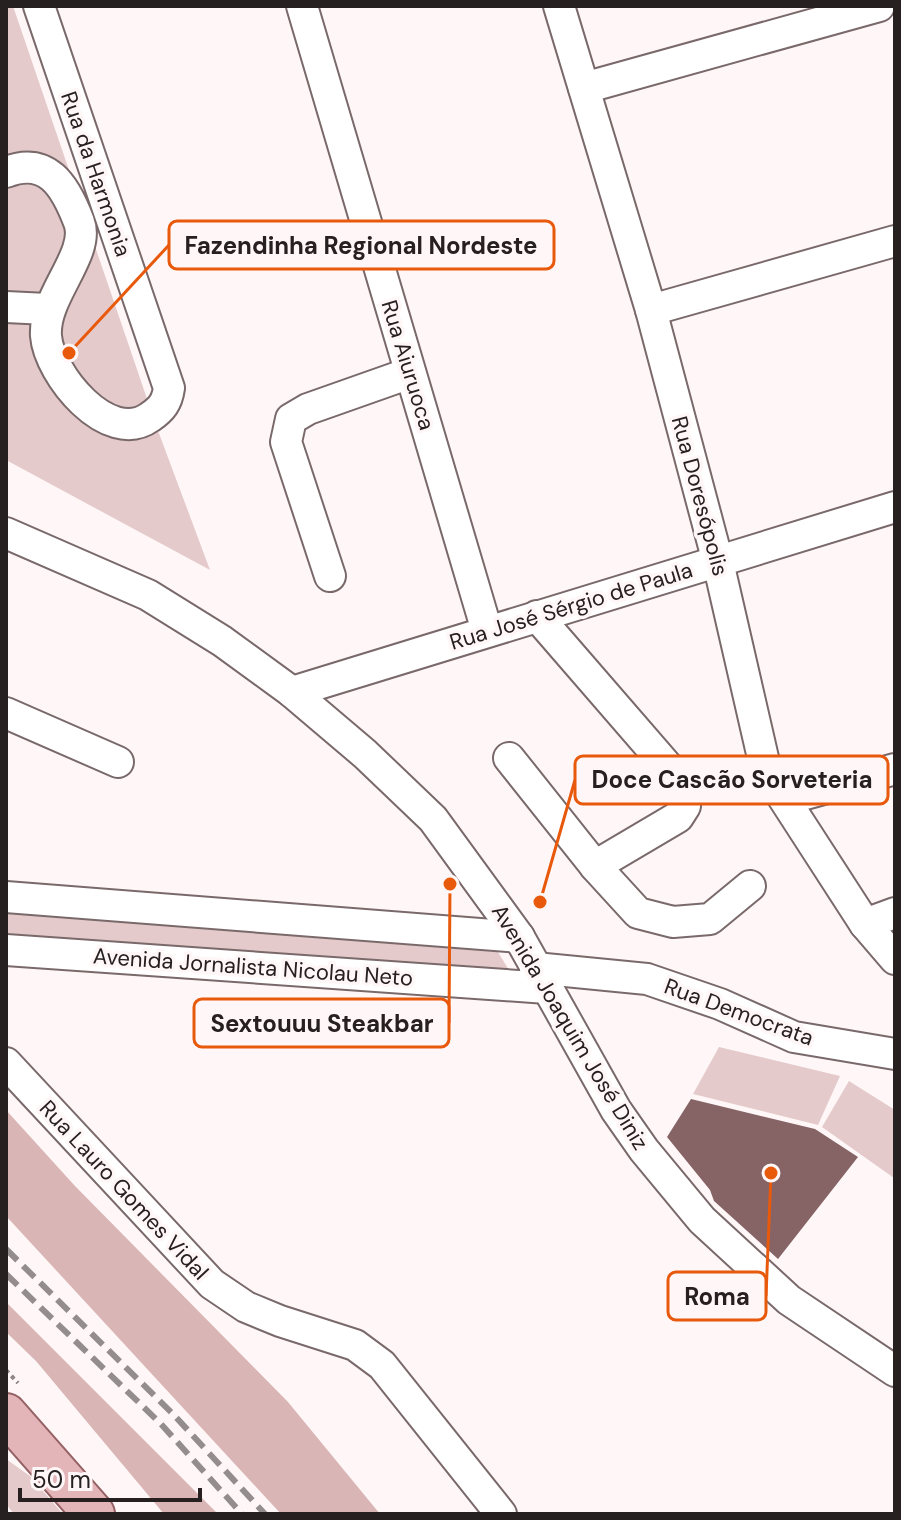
<svg xmlns="http://www.w3.org/2000/svg" width="901" height="1520" font-family="'DM Sans',sans-serif">
<style>
.green{fill:#e5cacb}
.forest{fill:#dab5b5}
.building{fill:#866466}
.lines{fill:none;stroke-linecap:round;stroke-linejoin:round}
.minor-casing{stroke:#7a696a;stroke-width:34}
.major-casing{stroke:#956164;stroke-width:44}
.path{stroke:#8d8686;stroke-width:4;stroke-dasharray:4 4;stroke-linecap:butt}
.minor{stroke:#fff;stroke-width:30}
.major{stroke:#e3b5b8;stroke-width:40}
.rail{stroke:#948d8d;stroke-width:6;stroke-dasharray:16 8;stroke-linecap:butt}
.labels{text-anchor:middle;dominant-baseline:central;stroke-width:7;stroke-linejoin:round;paint-order:stroke}
.street-label{font-size:22px;fill:#272020;stroke:#fff7f7}
.leader{fill:none;stroke:#e8590c;stroke-width:3}
.callout-dot{fill:#e8590c;stroke:#fff7f7;stroke-width:3}
.callout{fill:#fff7f7;stroke:#e8590c;stroke-width:3}
.callout-label{font-size:24px;text-anchor:middle;font-weight:bold;fill:#272020}
</style>
<rect width="100%" height="100%" fill="#fff7f7"/>
<g class="green">
<path d="M6,6H13L157,428L210,570L6,460Z"/>
<path d="M6,912L498,952L512,975L6,936Z"/>
<path d="M719,1047L840,1076L818,1125L693,1094Z"/>
<path d="M849,1081L895,1110L894,1178L822,1127Z"/>
<path d="M6,1459L30,1476L63,1514H14L6,1504Z"/>
</g>
<g class="forest">
<path d="M6,1110L75,1186L288,1402L380,1514H281L6,1216Z"/>
<path d="M6,1302L218,1514H164L36,1361L6,1332Z"/>
</g>
<path class="building" d="M691,1099L815,1129L858,1157L778,1259L714,1201L710,1190L667,1137Z"/>
<g class="lines">
<defs>
<g id="minor">
<path d="M302,6L487,631"/>
<path d="M559,6L651,310L718,562L766,771L865,924L895,959"/>
<path d="M584,88L879,6"/>
<path d="M6,172C47,156 65,185 79,222C91,254 43,296 46,336C49,374 108,447 150,417C162,409 167,402 169,388L39,6"/>
<path d="M6,307L47,309"/>
<path d="M651,310L895,241"/>
<path d="M6,533L148,595L222,641L292,692L365,754L433,819L519,937L616,1110L644,1150L702,1220L789,1300L895,1371"/>
<path d="M330,576L286,442L291,419L308,409L410,373"/>
<path d="M537,616L686,788L685,806L678,817L595,866L638,913L673,922L710,919L750,886"/>
<path d="M292,692L895,507"/>
<path d="M6,713L118,762"/>
<path d="M509,758L595,866"/>
<path d="M787,799L895,769"/>
<path d="M6,897L519,937"/>
<path d="M865,924L895,913"/>
<path d="M6,950L547,988"/>
<path d="M535,968L647,979L720,1004L794,1037L895,1054"/>
<path d="M6,1063L212,1284L246,1307L280,1321L355,1345L382,1365L501,1514"/>
</g>
<path id="major" d="M6,1414L94,1514"/>
</defs>
<use href="#minor" class="minor-casing"/>
<use href="#major" class="major-casing"/>
<path class="path" d="M6,1370L18,1383"/>
<use href="#minor" class="minor"/>
<use href="#major" class="major"/>
<g class="rail">
<path d="M6,1249L173,1414L265,1514"/>
<path d="M6,1274L161,1424L242,1514"/>
</g>
</g>
<g class="labels">
<g class="street-label">
<text transform="translate(96 174) rotate(71)">Rua da Harmonia</text>
<text transform="translate(408 365) rotate(73)">Rua Aiuruoca</text>
<text transform="translate(700 496) rotate(75)">Rua Doresópolis</text>
<text transform="translate(571 606) rotate(-17)">Rua José Sérgio de Paula</text>
<text transform="translate(253 967) rotate(4)">Avenida Jornalista Nicolau Neto</text>
<text transform="translate(739 1012) rotate(20)">Rua Democrata</text>
<text transform="translate(570 1027) rotate(59)">Avenida Joaquim José Diniz</text>
<text transform="translate(124 1190) rotate(47)">Rua Lauro Gomes Vidal</text>
</g>
</g>
<path class="leader" d="M69 353L169 245M540 902L575 780M450 884L449 1023M771 1173L766 1296"/>
<g class="callout-dot">
<circle cx="69" cy="353" r="8"/>
<circle cx="540" cy="902" r="8"/>
<circle cx="450" cy="884" r="8"/>
<circle cx="771" cy="1173" r="8"/>
</g>
<g class="callout">
<rect x="169" y="221" width="385" height="48" rx="8"/>
<rect x="575" y="756" width="313" height="48" rx="8"/>
<rect x="194" y="999" width="255" height="48" rx="8"/>
<rect x="668" y="1272" width="98" height="48" rx="8"/>
</g>
<g class="callout-label">
<text x="361" y="254">Fazendinha Regional Nordeste</text>
<text x="732" y="788">Doce Cascão Sorveteria</text>
<text x="322" y="1032">Sextouuu Steakbar</text>
<text x="717" y="1305">Roma</text>
</g>
<rect width="901" height="1520" fill="none" stroke="#272020" stroke-width="16"/>
<path d="M20 1488v12h180v-12" fill="none" stroke="#272020" stroke-width="4"/>
<text x="32" y="1488" font-size="24" fill="#272020" stroke="#fff7f7" stroke-width="6" paint-order="stroke">50 m</text>
</svg>
